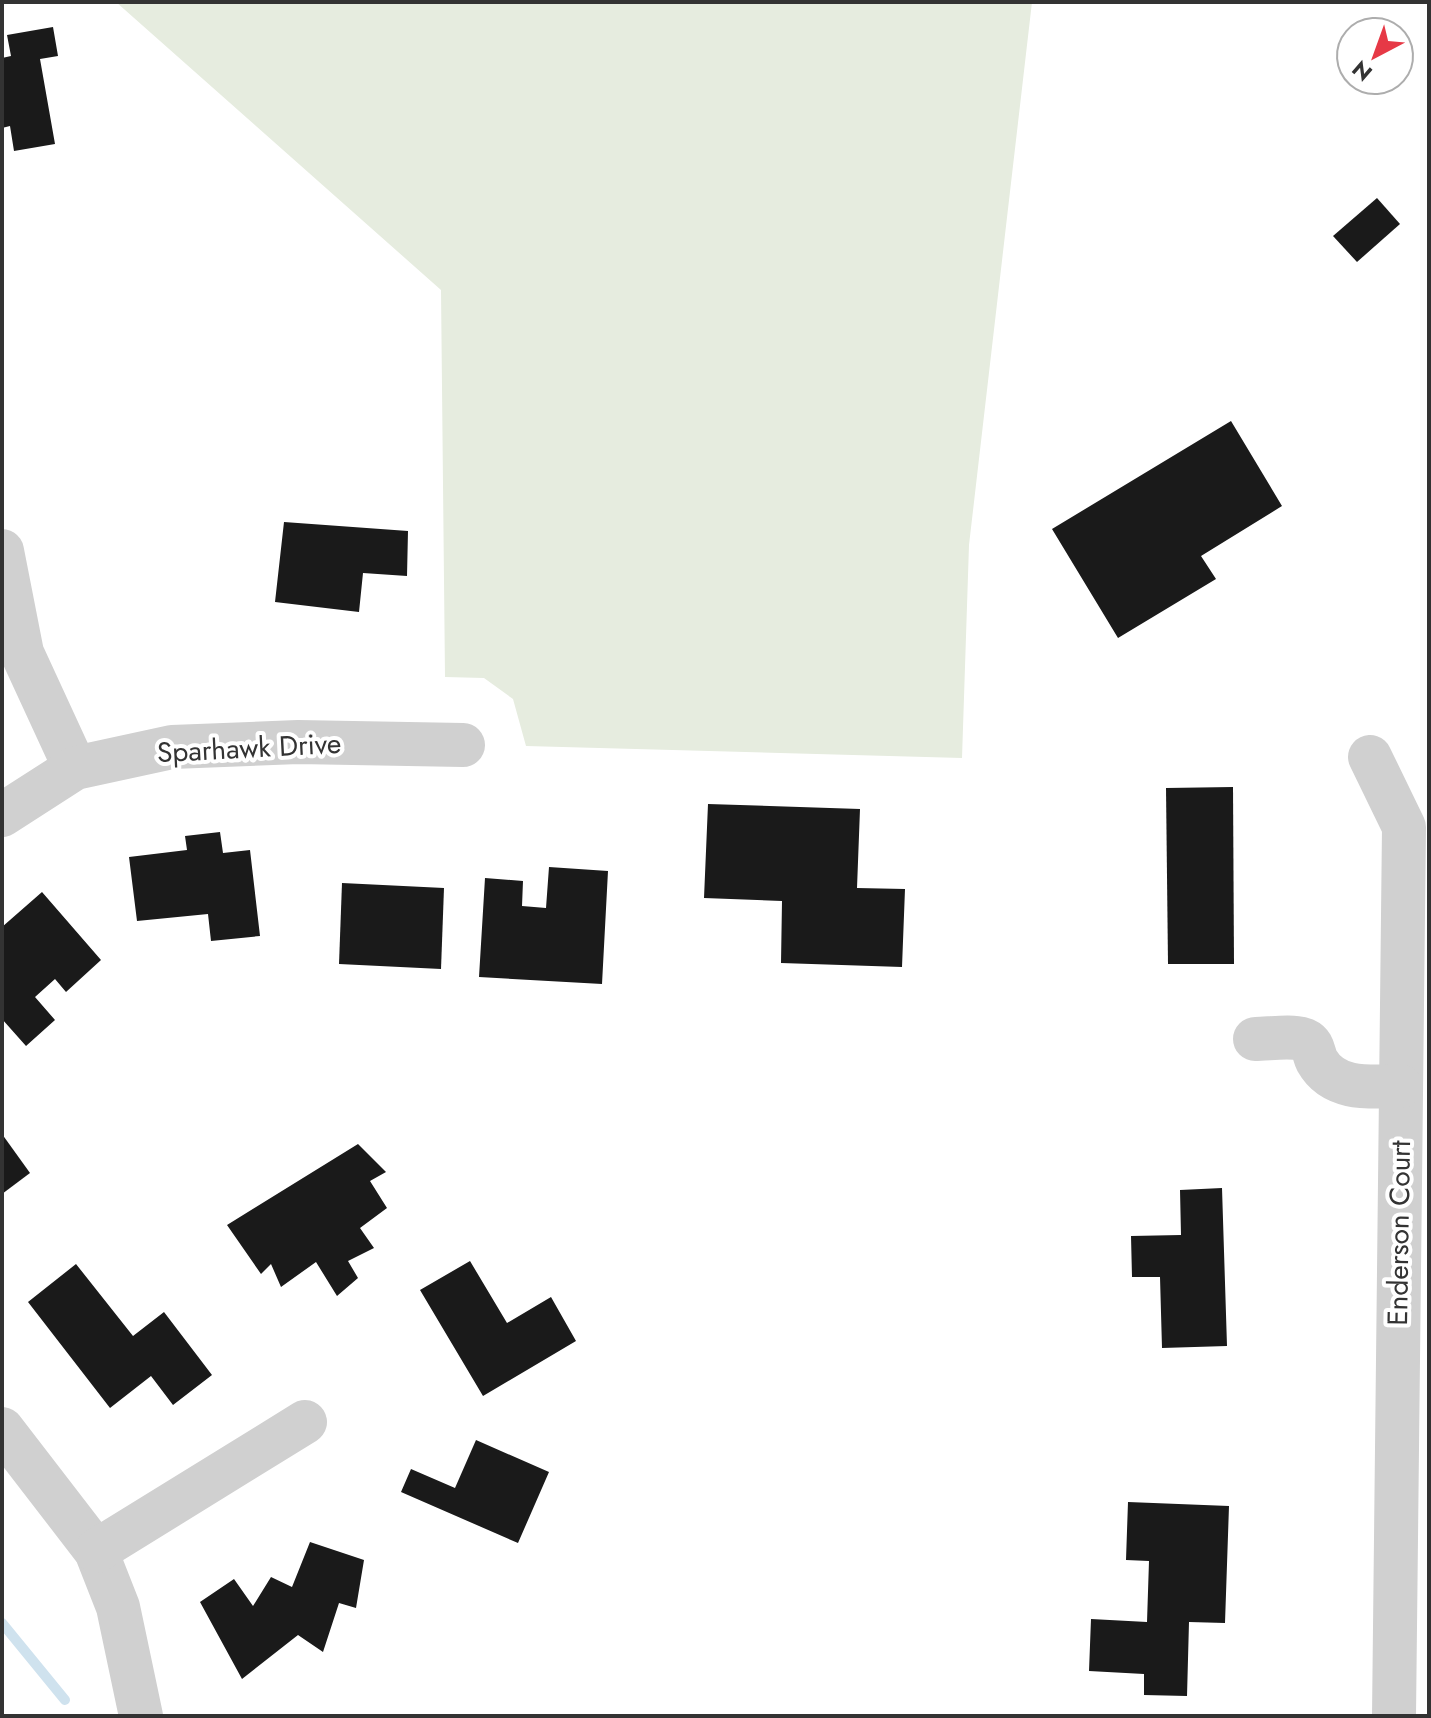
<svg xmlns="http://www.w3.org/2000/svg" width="1431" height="1718" font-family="Jost,sans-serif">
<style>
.green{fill:#e6ecdf}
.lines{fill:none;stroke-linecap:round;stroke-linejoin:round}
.stream{stroke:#cfe2ee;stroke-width:10}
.building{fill:#1a1a1a}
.minor{stroke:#d0d0d0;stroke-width:44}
.labels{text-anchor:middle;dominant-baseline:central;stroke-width:8;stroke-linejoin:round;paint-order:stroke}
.street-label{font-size:28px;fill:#333;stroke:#fff}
</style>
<rect width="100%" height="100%" fill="#fff"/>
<path class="green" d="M116,2H1032L969,545L962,758L526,746L513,699L484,678L445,677L441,290Z"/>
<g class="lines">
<path class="stream" d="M2,1623L65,1700"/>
</g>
<g class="building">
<path d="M53,27L58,56L40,59L55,144L14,151L10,126L2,128V58L11,56L7,35Z"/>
<path d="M1377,198L1400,224L1357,262L1333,236Z"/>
<path d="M1231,421L1282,506L1201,556L1216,579L1118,638L1052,529Z"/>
<path d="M284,522L408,531L407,576L363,573L359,612L275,602Z"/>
<path d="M1233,787L1234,964H1168L1166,788Z"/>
<path d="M708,804L860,809L857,888L905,889L902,967L781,963L782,901L704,898Z"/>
<path d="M220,832L223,853L250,850L260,936L211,941L208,914L137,921L129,857L187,850L185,836Z"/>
<path d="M549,867L608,871L602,984L479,977L485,878L523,881L522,906L546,908Z"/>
<path d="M342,883L444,888L441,969L339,964Z"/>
<path d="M42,892L101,960L66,992L55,979L35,997L55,1020L26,1046L2,1019V927Z"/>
<path d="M2,1134L30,1173L2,1194Z"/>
<path d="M358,1144L386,1172L370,1181L387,1208L360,1228L374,1248L348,1261L358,1278L337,1296L316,1262L281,1287L271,1264L261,1274L227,1225Z"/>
<path d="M1222,1188L1227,1346L1162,1348L1160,1277H1132L1131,1236L1181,1235L1180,1190Z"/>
<path d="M470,1261L507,1323L551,1297L576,1341L483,1396L420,1290Z"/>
<path d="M76,1264L133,1336L164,1312L212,1375L173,1405L151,1376L110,1408L28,1302Z"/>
<path d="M476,1440L549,1472L518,1543L401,1492L411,1469L455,1488Z"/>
<path d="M1128,1502L1229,1506L1225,1623L1189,1622L1187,1696L1144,1695V1674L1089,1671L1091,1619L1147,1622L1149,1561L1126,1560Z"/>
<path d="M310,1542L364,1560L356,1608L339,1603L323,1652L298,1635L242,1679L200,1602L234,1579L253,1606L271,1577L292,1587Z"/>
</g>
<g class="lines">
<g class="minor">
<path d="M2,551L22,653L75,768"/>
<path d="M1370,757L1404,827L1394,1716"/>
<path d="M2,815L75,768L172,747L298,742L463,745"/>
<path d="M1255,1039C1269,1039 1292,1035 1305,1040C1314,1044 1313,1053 1317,1061C1334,1091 1370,1087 1401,1086"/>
<path d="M2,1429L96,1551L118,1607L141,1716"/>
<path d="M96,1551L305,1422"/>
</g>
</g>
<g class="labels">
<g class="street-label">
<text transform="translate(249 748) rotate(-3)">Sparhawk Drive</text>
<text transform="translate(1399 1233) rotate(-89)">Enderson Court</text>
</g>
</g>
<rect width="1431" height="1718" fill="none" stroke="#333333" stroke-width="8"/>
<g transform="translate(1375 56) rotate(221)"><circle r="38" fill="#ffffff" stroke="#adadad" stroke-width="2"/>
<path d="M0-6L14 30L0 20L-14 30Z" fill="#e63946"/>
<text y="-12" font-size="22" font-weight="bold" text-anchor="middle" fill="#333333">N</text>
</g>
</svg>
